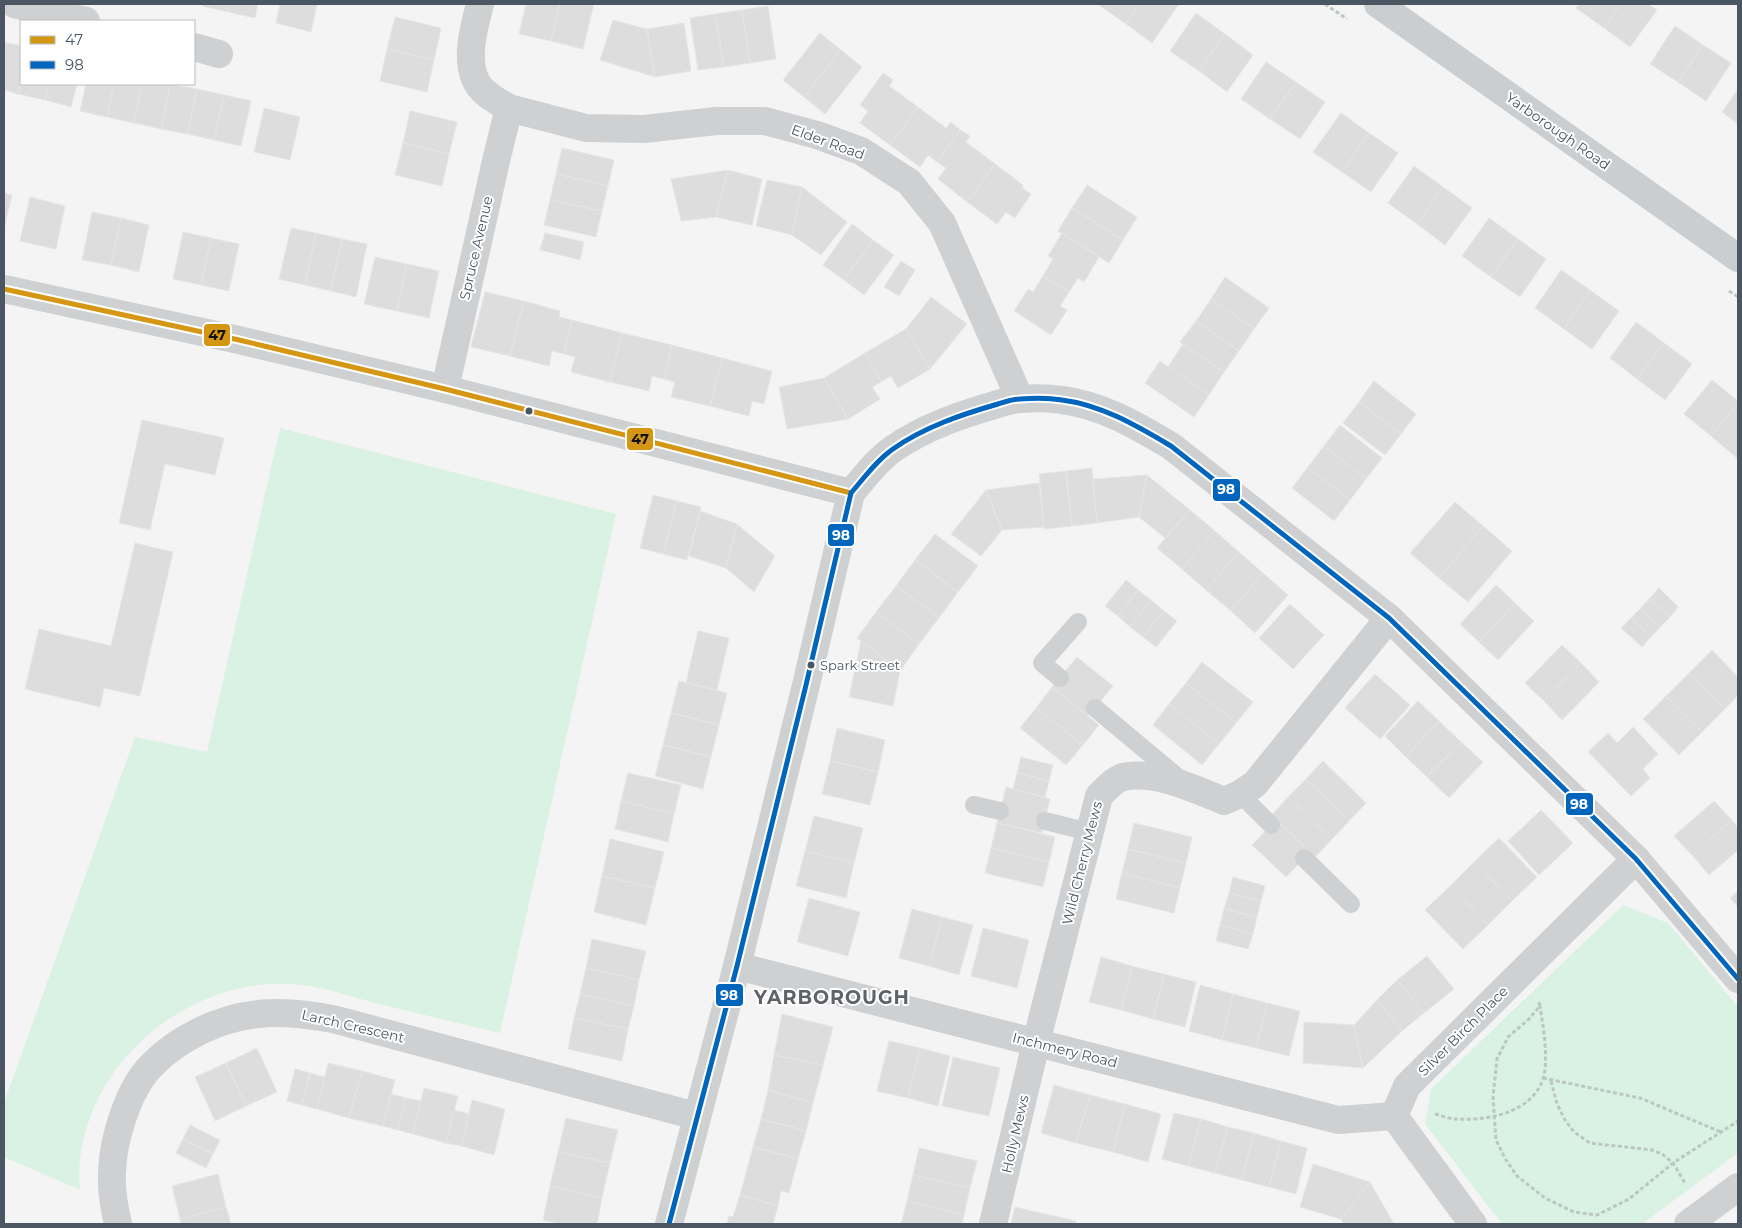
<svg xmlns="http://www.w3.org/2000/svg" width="1742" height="1228" font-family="Montserrat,sans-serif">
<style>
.green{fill:#d9f2e3}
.building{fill:#ddddde;stroke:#e5e6e7}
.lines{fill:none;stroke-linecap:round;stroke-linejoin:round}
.path{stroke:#bcc7c4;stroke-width:3;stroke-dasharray:4 2.5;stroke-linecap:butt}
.service{stroke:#ced0d2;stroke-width:18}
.minor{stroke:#ced0d2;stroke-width:28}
.primary{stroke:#caced1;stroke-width:28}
.bus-1-casing{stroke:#fff;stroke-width:9}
.bus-2-casing{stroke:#fff;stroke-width:9}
.bus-1{stroke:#d49613;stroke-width:5}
.bus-2{stroke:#0065bd;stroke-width:5}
.bus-dot{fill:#4a5661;stroke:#fff;stroke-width:2}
.labels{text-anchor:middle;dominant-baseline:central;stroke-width:4;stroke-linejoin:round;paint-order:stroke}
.bus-label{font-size:13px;fill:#4a5661;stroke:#fff;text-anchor:start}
.street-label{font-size:14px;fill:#4a5661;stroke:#fff}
.district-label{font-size:19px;font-weight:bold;letter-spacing:1px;fill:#5f6368;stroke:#fff}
.line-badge{stroke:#fff;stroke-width:2}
.badge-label{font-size:14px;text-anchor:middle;font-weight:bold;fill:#fff}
.pale-badge-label{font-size:14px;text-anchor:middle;font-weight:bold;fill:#111}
</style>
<rect width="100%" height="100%" fill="#f4f4f4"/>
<g class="green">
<path d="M280,428L616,514L500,1033C458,1023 416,1013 375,1003C352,997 324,987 301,985C231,977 164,1010 121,1063C93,1097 75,1147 80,1190L4,1157V1103L135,737L207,752Z"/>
<path d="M1623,905L1668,923L1738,1007V1153L1642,1224H1502L1425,1124L1431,1089Z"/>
</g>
<g class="building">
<path d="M202,4H230L228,12L202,6Z"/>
<path d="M230,4H258L255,18L228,12Z"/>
<path d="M280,4H317L311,32L276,23Z"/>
<path d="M526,4H560L551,41L519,34Z"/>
<path d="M560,4H594L583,49L551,41Z"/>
<path d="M1100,4H1140L1126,24L1099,5Z"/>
<path d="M1140,4H1179L1152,43L1126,24Z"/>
<path d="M1579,4H1621L1604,28L1576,8Z"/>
<path d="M1621,4H1648L1657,10L1630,47L1604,28Z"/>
<path d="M768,6L776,59L750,63L742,10Z"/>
<path d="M742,10L750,63L724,67L715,14Z"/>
<path d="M1196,13L1225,34L1199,71L1170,51Z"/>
<path d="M715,14L724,67L698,70L690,18Z"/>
<path d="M395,17L441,28L434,60L387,49Z"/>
<path d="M613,20L647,29L655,77L600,60Z"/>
<path d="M684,23L691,71L655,77L647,29Z"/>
<path d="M1675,26L1703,45L1678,82L1650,64Z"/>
<path d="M820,33L841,50L804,97L783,80Z"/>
<path d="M1225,34L1253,55L1227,92L1199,71Z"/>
<path d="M4,42L21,46V81L18,94L4,90Z"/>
<path d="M1703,45L1731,63L1706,101L1678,82Z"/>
<path d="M387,49L434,60L427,92L380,81Z"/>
<path d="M841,50L862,67L825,114L804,97Z"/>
<path d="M1266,62L1296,82L1270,119L1241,99Z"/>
<path d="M883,73L893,80L889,86L918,107L890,145L860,123L868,111L860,105Z"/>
<path d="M21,81V84H49L45,100L18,94Z"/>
<path d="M1296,82L1325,102L1300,139L1270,119Z"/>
<path d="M49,84H77L71,107L45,100Z"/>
<path d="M86,84H114L107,117L80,111Z"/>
<path d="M114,84H142L134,123L107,117Z"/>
<path d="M142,84H170L161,129L134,123Z"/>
<path d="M170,84L197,89L188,134L161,129Z"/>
<path d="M197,89L224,95L214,140L188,134Z"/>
<path d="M1738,89V124L1722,112Z"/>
<path d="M224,95L251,101L241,146L214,140Z"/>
<path d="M918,107L946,128L951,122L960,130L937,162L928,155L920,167L890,145Z"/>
<path d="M264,108L300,117L290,160L254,152Z"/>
<path d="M410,111L457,122L449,154L403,143Z"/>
<path d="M1341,113L1369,133L1342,172L1313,152Z"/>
<path d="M960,130L970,136L966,142L995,164L967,202L938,179L946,168L937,162Z"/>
<path d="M1369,133L1398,153L1371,192L1342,172Z"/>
<path d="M403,143L449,154L442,186L395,175Z"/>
<path d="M562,148L614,160L608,186L556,174Z"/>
<path d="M995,164L1023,185L1022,188L1031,194L1015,218L1006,212L997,224L967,202Z"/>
<path d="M1414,166L1443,187L1417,224L1388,203Z"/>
<path d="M728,170L716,217L681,221L671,179Z"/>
<path d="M728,170L762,179L752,225L716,217Z"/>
<path d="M556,174L608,186L602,211L550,200Z"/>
<path d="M767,180L802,187L792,235L756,226Z"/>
<path d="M1087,185L1137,217L1123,240L1072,208Z"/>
<path d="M802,187L847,222L821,255L792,235Z"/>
<path d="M1443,187L1472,208L1445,245L1417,224Z"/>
<path d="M4,193L12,195L4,229Z"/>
<path d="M30,197L65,206L56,249L20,241Z"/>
<path d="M550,200L602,211L596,237L544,225Z"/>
<path d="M1072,208L1123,240L1109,263L1058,231Z"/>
<path d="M92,212L121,218L111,265L82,260Z"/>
<path d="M121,218L149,225L139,272L111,265Z"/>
<path d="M1489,218L1518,239L1491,277L1462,256Z"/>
<path d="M852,224L873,240L844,280L823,265Z"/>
<path d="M291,228L316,233L305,285L279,279Z"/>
<path d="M183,232L211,238L201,285L173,279Z"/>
<path d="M316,233L342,239L331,291L305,285Z"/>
<path d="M545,233L584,242L580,260L540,250Z"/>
<path d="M1062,233L1099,257L1084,282L1078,278L1069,292L1043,276L1053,259L1048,256Z"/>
<path d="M211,238L239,244L229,291L201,285Z"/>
<path d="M342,239L367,244L356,297L331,291Z"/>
<path d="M1518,239L1546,259L1520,297L1491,277Z"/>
<path d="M873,240L894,255L864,295L844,280Z"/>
<path d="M375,257L407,264L397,311L364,304Z"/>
<path d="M901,261L915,270L899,296L884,287Z"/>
<path d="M407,264L439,271L429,318L397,311Z"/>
<path d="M1561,270L1590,290L1564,329L1535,308Z"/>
<path d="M1043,276L1069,292L1060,306L1067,310L1051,335L1014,311L1028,289L1033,292Z"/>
<path d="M1225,277L1269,308L1254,329L1211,299Z"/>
<path d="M1590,290L1619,311L1592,349L1564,329Z"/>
<path d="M485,292L524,301L510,356L471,347Z"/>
<path d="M931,297L967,324L930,369L906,329Z"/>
<path d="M1211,299L1254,329L1239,351L1196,321Z"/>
<path d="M524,301L560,311L559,317L572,320L564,354L552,351L549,366L510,356Z"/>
<path d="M572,320L622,333L610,382L571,372L575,357L564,354Z"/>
<path d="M1196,321L1239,351L1224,372L1180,342Z"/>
<path d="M1636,322L1664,343L1637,379L1610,358Z"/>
<path d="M906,329L930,369L898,388L891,376L881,382L865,353Z"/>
<path d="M622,333L672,345L664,379L652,376L649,391L610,382Z"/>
<path d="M1664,343L1692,364L1665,400L1637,379Z"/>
<path d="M1183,344L1224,372L1209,395L1168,367Z"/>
<path d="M672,345L722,358L710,406L671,397L675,382L664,379Z"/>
<path d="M865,353L881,382L872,387L880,399L848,419L824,378Z"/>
<path d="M722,358L772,371L764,404L752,401L749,416L710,406Z"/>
<path d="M1160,361L1209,395L1194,417L1145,383Z"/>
<path d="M824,378L848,419L787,429L779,387Z"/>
<path d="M1712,380L1738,401V403L1711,436L1684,414Z"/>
<path d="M1374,381L1416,414L1401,434L1359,402Z"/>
<path d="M1359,402L1401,434L1385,455L1343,423Z"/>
<path d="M1738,403V459L1711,436Z"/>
<path d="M142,420L224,438L215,475L165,464L150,530L119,523Z"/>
<path d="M1340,425L1382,458L1366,479L1324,446Z"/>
<path d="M1324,446L1366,479L1350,500L1308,467Z"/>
<path d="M1308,467L1350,500L1334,521L1292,488Z"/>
<path d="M1092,468L1097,523L1072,526L1066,471Z"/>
<path d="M1066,471L1072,526L1044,529L1039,474Z"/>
<path d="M1147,475L1139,517L1097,523L1093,479Z"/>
<path d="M1147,475L1190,510L1165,538L1139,517Z"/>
<path d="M1039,483L1044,527L1002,530L986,490Z"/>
<path d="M986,490L1002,530L981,556L951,534Z"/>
<path d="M653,495L677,501L663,554L640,548Z"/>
<path d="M677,501L701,507L687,560L663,554Z"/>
<path d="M1455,502L1483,526L1439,578L1410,553Z"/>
<path d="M1190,510L1215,531L1182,569L1157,548Z"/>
<path d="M700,511L737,524L726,568L689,556Z"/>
<path d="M737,524L775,556L754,592L726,568Z"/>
<path d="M1483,526L1512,551L1468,602L1439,578Z"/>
<path d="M1215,531L1239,552L1206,590L1182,569Z"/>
<path d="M935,534L978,566L958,592L915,560Z"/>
<path d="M135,543L173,552L140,696L104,688L100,707L25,689L39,629L111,646Z"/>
<path d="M1239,552L1263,573L1231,611L1206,590Z"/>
<path d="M915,560L958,592L939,618L896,586Z"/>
<path d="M1263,573L1288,595L1255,633L1231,611Z"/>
<path d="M1126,580L1138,590L1118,616L1105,606Z"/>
<path d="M1496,585L1515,603L1479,642L1460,624Z"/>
<path d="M896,586L939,618L919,644L876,612Z"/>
<path d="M1659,588L1678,607L1670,617L1649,599Z"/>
<path d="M1138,590L1151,600L1130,627L1118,616Z"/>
<path d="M1649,599L1670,617L1660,627L1640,609Z"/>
<path d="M1151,600L1164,611L1143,637L1130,627Z"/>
<path d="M1515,603L1534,621L1498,660L1479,642Z"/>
<path d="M1290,604L1324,635L1293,669L1259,638Z"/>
<path d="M1640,609L1660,627L1651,637L1631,618Z"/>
<path d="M1164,611L1177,621L1156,647L1143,637Z"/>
<path d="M876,612L919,644L900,671L857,638Z"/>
<path d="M1631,618L1651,637L1642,647L1621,628Z"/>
<path d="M698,631L729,638L717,690L686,683Z"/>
<path d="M861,641L900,671L893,706L849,697Z"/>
<path d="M1562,645L1581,663L1544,701L1525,683Z"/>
<path d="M1712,650L1738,677V695L1725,709L1689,673Z"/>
<path d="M1077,657L1113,686L1088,716L1052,687Z"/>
<path d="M1202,662L1253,702L1236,723L1186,683Z"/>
<path d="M1581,663L1599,682L1562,720L1544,701Z"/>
<path d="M1689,673L1725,709L1702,732L1666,696Z"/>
<path d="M1375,674L1410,705L1380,739L1345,708Z"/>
<path d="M679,681L727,693L719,725L671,713Z"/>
<path d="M1186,683L1236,723L1219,744L1169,704Z"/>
<path d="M1052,687L1099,725L1083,745L1036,708Z"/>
<path d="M1666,696L1702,732L1679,755L1643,719Z"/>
<path d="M1418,701L1439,721L1406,757L1385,736Z"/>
<path d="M1169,704L1219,744L1202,765L1153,725Z"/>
<path d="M1036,708L1083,745L1066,765L1020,728Z"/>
<path d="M671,713L719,725L711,757L663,745Z"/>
<path d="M1439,721L1461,742L1427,777L1406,757Z"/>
<path d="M1633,727L1658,754L1643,769L1650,778L1631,796L1588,752L1608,733L1617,743Z"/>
<path d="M837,728L885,740L878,772L830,761Z"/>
<path d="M1461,742L1483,762L1449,798L1427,777Z"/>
<path d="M663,745L711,757L703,789L655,776Z"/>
<path d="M1021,757L1053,765L1049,781L1017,773Z"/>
<path d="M830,761L878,772L870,805L822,794Z"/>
<path d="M1323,761L1366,803L1349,821L1306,779Z"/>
<path d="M628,773L681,785L674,814L621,801Z"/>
<path d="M1017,773L1049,781L1045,797L1013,790Z"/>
<path d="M1306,779L1349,821L1332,839L1288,797Z"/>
<path d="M1006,787L1050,799L1042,833L997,823Z"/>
<path d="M1288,797L1332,839L1315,857L1272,815Z"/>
<path d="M621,801L674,814L668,842L615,829Z"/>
<path d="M1714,801L1732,820L1692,855L1674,836Z"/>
<path d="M1541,810L1573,843L1539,875L1508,841Z"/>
<path d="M814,816L863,828L854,863L805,851Z"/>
<path d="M1276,820L1310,852L1286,877L1252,845Z"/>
<path d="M1732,820L1738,828V850L1709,875L1692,855Z"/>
<path d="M997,823L1055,837L1049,862L991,848Z"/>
<path d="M1134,823L1192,837L1186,863L1128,849Z"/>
<path d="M1499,838L1537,877L1512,901L1474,862Z"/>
<path d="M610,839L664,852L655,888L602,876Z"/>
<path d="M991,848L1049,862L1043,887L985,873Z"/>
<path d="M1128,849L1186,863L1180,888L1122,873Z"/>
<path d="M805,851L854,863L846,898L796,886Z"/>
<path d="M1474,862L1512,901L1488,925L1450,886Z"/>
<path d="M1122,873L1180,888L1174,913L1116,899Z"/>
<path d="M602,876L655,888L646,925L594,912Z"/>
<path d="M1233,877L1265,886L1261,901L1229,893Z"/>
<path d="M1450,886L1488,925L1463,949L1425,910Z"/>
<path d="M1738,891V907L1730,898Z"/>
<path d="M1229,893L1261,901L1257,917L1224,909Z"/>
<path d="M809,898L860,912L848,956L797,942Z"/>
<path d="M912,909L942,917L929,966L899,958Z"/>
<path d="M1224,909L1257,917L1253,934L1220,925Z"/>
<path d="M942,917L973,925L959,975L929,966Z"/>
<path d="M1220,925L1253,934L1248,949L1216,941Z"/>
<path d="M983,928L1029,940L1017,988L971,976Z"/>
<path d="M592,939L646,951L639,980L586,968Z"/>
<path d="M1427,956L1454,989L1424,1013L1397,980Z"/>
<path d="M1101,957L1132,966L1121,1010L1089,1002Z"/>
<path d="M1132,966L1164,974L1153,1019L1121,1010Z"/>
<path d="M586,968L639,980L634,1006L580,994Z"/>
<path d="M1164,974L1196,982L1185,1027L1153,1019Z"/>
<path d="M1397,980L1424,1013L1402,1031L1377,1000Z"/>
<path d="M1200,985L1233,994L1222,1040L1189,1031Z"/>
<path d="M580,994L634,1006L628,1029L574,1018Z"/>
<path d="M1233,994L1267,1003L1256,1048L1222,1040Z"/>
<path d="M1377,1000L1402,1031L1363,1068L1354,1025Z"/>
<path d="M1267,1003L1300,1011L1289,1056L1256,1048Z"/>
<path d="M782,1014L833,1027L823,1065L774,1055Z"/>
<path d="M574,1018L628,1029L622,1061L568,1049Z"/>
<path d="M1304,1022L1354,1025L1363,1068L1303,1063Z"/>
<path d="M889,1041L920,1048L908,1098L877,1091Z"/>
<path d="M257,1048L277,1092L246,1106L226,1063Z"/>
<path d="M920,1048L950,1056L938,1106L908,1098Z"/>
<path d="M774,1055L823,1065L813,1103L768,1090Z"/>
<path d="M953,1057L1000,1068L989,1116L942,1106Z"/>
<path d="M226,1063L246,1106L215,1121L195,1077Z"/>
<path d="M328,1063L362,1071L349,1118L317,1109Z"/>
<path d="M295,1069L310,1073L302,1105L287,1101Z"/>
<path d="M362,1071L395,1080L383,1126L349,1118Z"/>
<path d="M310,1073L325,1077L317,1109L302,1105Z"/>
<path d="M1054,1085L1090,1095L1076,1143L1041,1133Z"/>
<path d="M424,1088L458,1096L446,1143L413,1134Z"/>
<path d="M768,1090L813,1103L806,1131L761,1119Z"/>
<path d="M391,1094L406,1098L398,1130L383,1126Z"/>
<path d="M1090,1095L1125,1104L1113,1152L1076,1143Z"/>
<path d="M406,1098L421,1101L413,1134L398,1130Z"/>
<path d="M472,1100L505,1109L494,1155L461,1146Z"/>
<path d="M1125,1104L1161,1114L1148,1162L1113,1152Z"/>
<path d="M454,1110L469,1114L461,1146L446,1143Z"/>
<path d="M1174,1113L1201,1119L1188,1166L1162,1159Z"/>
<path d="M566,1118L618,1130L610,1163L558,1152Z"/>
<path d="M761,1119L806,1131L798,1159L753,1147Z"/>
<path d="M1201,1119L1228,1127L1215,1173L1188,1166Z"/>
<path d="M190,1125L220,1140L213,1154L183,1139Z"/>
<path d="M1228,1127L1254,1133L1242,1180L1215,1173Z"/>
<path d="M1254,1133L1281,1141L1269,1187L1242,1180Z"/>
<path d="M183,1139L213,1154L206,1168L176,1153Z"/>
<path d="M1281,1141L1307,1148L1296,1194L1269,1187Z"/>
<path d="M753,1147L798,1159L789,1193L781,1191L778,1206L740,1195Z"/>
<path d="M919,1148L977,1161L970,1188L913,1175Z"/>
<path d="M558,1152L610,1163L602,1198L550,1186Z"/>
<path d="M1313,1164L1370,1182L1341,1219L1300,1207Z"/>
<path d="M218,1174L226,1207L180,1219L172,1186Z"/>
<path d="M913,1175L970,1188L964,1215L907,1201Z"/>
<path d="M1370,1182L1394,1224H1344L1341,1219Z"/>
<path d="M550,1186L602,1198L597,1224H562L543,1220Z"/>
<path d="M740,1195L778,1206L773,1224H727L729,1216L733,1217Z"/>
<path d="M907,1201L964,1215L962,1224H901Z"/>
<path d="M226,1207L231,1224H181L180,1219Z"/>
<path d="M1015,1207L1076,1221L1075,1224H1011Z"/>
</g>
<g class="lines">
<g class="path">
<path d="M1325,4L1347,19"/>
<path d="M1729,291L1738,297"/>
<path d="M1539,1002L1540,1006L1529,1019L1508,1037L1497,1059L1493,1097L1496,1140L1506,1160L1517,1176L1545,1198L1574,1212L1597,1215L1629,1199L1673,1163L1738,1121"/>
<path d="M1543,1078L1640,1098L1721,1132"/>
<path d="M1551,1081L1557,1104L1565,1120L1574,1132L1590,1143L1652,1150L1662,1154L1673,1163L1685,1183"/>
<path d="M1435,1114C1441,1116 1448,1118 1454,1119C1486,1121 1531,1114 1543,1079C1549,1059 1543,1026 1540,1006"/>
</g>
<g class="service">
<path d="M1060,678L1042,663L1078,622"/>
<path d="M1095,708L1180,779"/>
<path d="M1240,794L1271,825"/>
<path d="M974,805L1000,811"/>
<path d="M1045,821L1090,832"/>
<path d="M1304,858L1351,904"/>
</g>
<g class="minor">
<path d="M14,4L86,21"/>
<path d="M194,47L219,54"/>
<path d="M509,108L586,128L644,129L716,121H765L817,135L861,151L909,182L942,223L1020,399"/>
<path d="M4,289L239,340L445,389L851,493"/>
<path d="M445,389L496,161L509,108C498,101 482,94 476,81C465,58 474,28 480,4"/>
<path d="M737,966L1338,1120L1394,1116"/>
<path d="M118,1224C114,1207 111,1189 112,1172C113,1139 128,1090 151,1066C178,1038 219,1018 258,1014C284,1011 308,1015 333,1019L696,1116"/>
<path d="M669,1224L737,966L806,685L851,493C864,478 877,460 893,449C924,427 963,414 998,404C1005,402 1013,399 1020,399C1033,398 1050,398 1062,400C1102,405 1137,426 1171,446L1389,618L1636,859L1738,979"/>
<path d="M993,1224L1036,1043L1099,796C1105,790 1115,779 1123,777C1155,770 1195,789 1224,801L1240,794L1255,784L1389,618"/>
<path d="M1473,1224L1394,1116L1407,1086L1636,859"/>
<path d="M1688,1224L1738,1187"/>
</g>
<path class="primary" d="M1378,4L1738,258"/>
<defs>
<path id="bus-1" d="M4,289L239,340L445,389L851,493"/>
<path id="bus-2" d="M669,1224L737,966L806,685L851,493C864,478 877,460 893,449C924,427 963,414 998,404C1005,402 1013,399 1020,399C1033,398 1050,398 1062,400C1102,405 1137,426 1171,446L1389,618L1636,859L1738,979"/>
</defs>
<use href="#bus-1" class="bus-1-casing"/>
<use href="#bus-2" class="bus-2-casing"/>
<use href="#bus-1" class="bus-1"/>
<use href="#bus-2" class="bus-2"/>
</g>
<g class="bus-dot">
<circle cx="529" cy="411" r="4.5"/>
<circle cx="811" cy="665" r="4.5"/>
</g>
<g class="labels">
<g class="bus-label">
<text x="820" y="665">Spark Street</text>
</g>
<g class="street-label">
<text transform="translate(1558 131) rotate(35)">Yarborough Road</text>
<text transform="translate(828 142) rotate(20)">Elder Road</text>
<text transform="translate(476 248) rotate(-77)">Spruce Avenue</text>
<text transform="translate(1082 863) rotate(-76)">Wild Cherry Mews</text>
<text transform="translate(353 1026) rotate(13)">Larch Crescent</text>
<text transform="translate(1463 1031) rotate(-45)">Silver Birch Place</text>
<text transform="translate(1065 1050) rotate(14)">Inchmery Road</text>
<text transform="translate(1015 1134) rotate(-77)">Holly Mews</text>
</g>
<g class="district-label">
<text x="832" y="997">YARBOROUGH</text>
</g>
</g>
<g class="line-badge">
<rect x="203" y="323" width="28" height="24" rx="5" fill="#d49613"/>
<rect x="626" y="427" width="28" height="24" rx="5" fill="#d49613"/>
<rect x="1212" y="478" width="29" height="24" rx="5" fill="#0065bd"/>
<rect x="827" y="523" width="28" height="24" rx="5" fill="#0065bd"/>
<rect x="1565" y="792" width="29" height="24" rx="5" fill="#0065bd"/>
<rect x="715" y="983" width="29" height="24" rx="5" fill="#0065bd"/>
</g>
<g class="badge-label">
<text x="1226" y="494">98</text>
<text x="841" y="540">98</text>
<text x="1579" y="809">98</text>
<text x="729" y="1000">98</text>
</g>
<g class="pale-badge-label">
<text x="217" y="340">47</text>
<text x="640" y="444">47</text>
</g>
<rect width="1742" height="1228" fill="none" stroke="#4a5661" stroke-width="10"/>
<rect x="20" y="20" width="175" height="65" fill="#ffffff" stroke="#b7bbc0"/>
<rect x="30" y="36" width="25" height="8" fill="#d49613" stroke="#b7bbc0"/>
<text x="65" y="45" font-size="15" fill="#4a5661">47</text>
<rect x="30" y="61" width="25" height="8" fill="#0065bd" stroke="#b7bbc0"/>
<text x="65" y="70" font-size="15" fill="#4a5661">98</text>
</svg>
